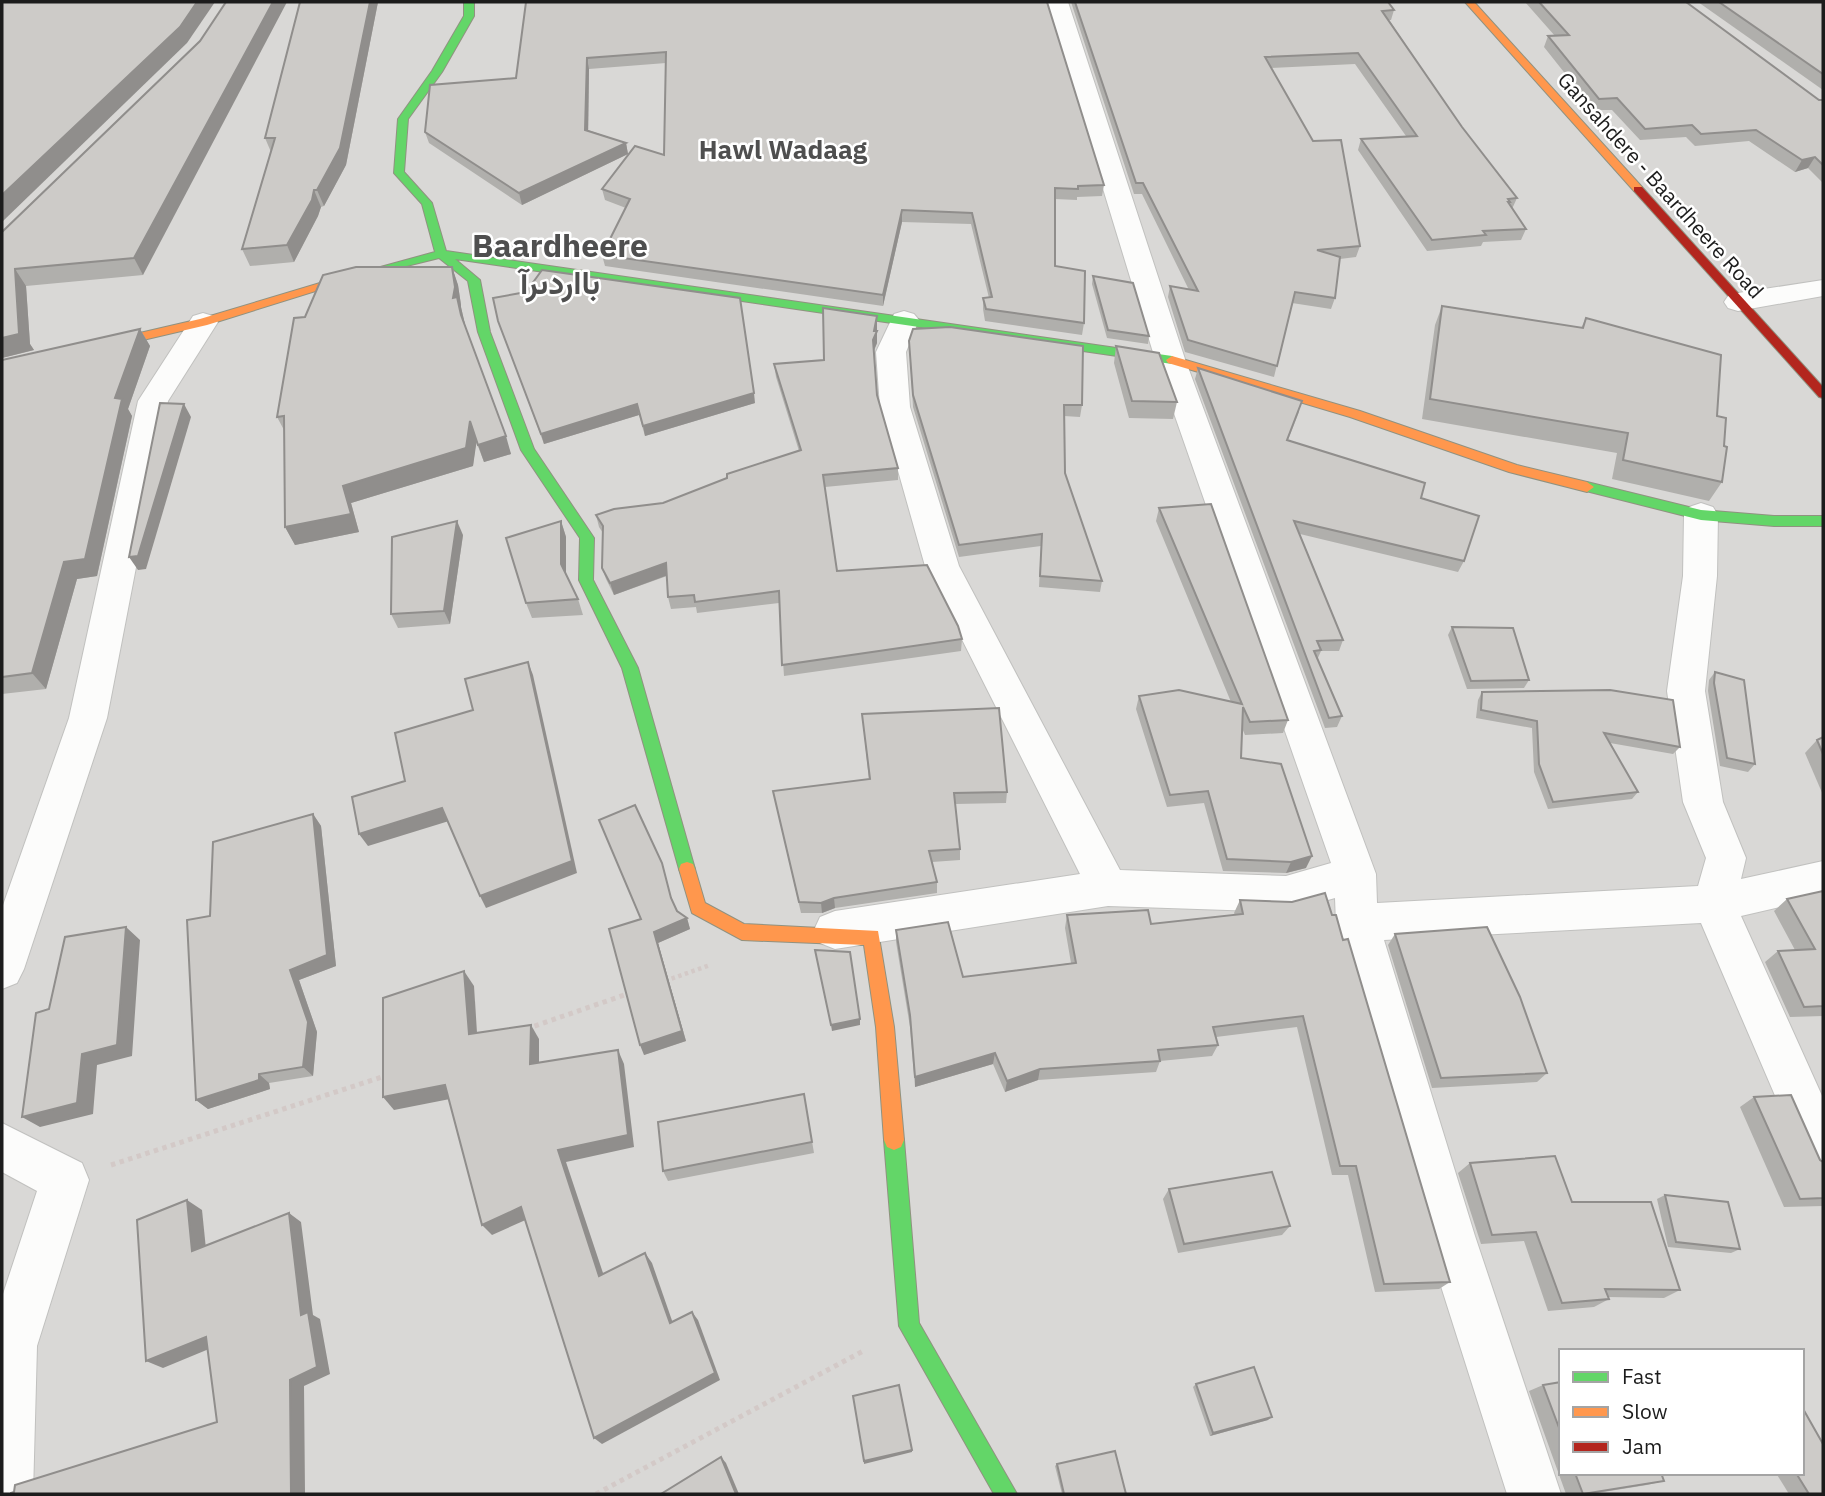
<svg xmlns="http://www.w3.org/2000/svg" width="1825" height="1496" font-family="'IBM Plex Sans',Vazirmatn,sans-serif">
<style>
.residential{fill:#d9d8d6;fill-rule:evenodd}
.lines{fill:none;stroke-linecap:round;stroke-linejoin:round}
.street-casing{stroke:#c1c1bf;stroke-width:2}
.fast-casing{stroke:#909280;stroke-width:2}
.slow-casing{stroke:#909280;stroke-width:2}
.jam-casing{stroke:#909280;stroke-width:2}
.path-far1{stroke:#d3c9c7;stroke-width:4.5;stroke-dasharray:3.5 3.5;stroke-linecap:butt}
.path{stroke:#d3c9c7;stroke-width:5;stroke-dasharray:4.5 4.5;stroke-linecap:butt}
.street{fill:#fcfcfb;fill-rule:evenodd}
.fast{fill:#63d668;fill-rule:evenodd}
.slow{fill:#ff974d;fill-rule:evenodd}
.jam{fill:#b3261e;fill-rule:evenodd}
.wall{fill:#b0afac}
.shaded-wall{fill:#908e8c}
.building{fill:#cdcbc8;stroke:#908e8c;stroke-width:2}
.labels{text-anchor:middle;dominant-baseline:central;stroke-width:5;stroke-linejoin:round;paint-order:stroke}
.far-street-label{font-size:21px;fill:#1c1c1c;stroke:#fff}
.far-district-label{font-size:26px;font-weight:bold;fill:#4f4f4f;stroke:#fff}
.far-town-label{font-size:32px;font-weight:bold;fill:#4f4f4f;stroke:#fff}
</style>
<rect width="100%" height="100%" fill="#eae9e5"/>
<path class="residential" d="M2,2H1823V1494H2ZM1561,1351H1802V1473H1561Z"/>
<g class="lines">
<defs>
<g id="street">
<path d="M1046,2H1068L1185,359L1376,874L1377,903L1698,886L1706,858L1683,802L1667,691L1683,576L1684,515L1689,507L1701,503L1713,507L1718,515L1717,576L1705,691L1723,802L1746,858L1741,879L1823,861V897L1741,916L1823,1098V1175L1806,1168L1701,923L1384,940L1475,1236L1561,1494H1507L1425,1236L1336,923L1335,898L1286,912L1108,906L835,949L820,943L814,930L820,917L835,911L1080,874L925,566L880,407L876,352L894,314L904,311L914,314L919,320L906,352L910,407L959,566L1120,870L1286,876L1331,863L1155,359Z"/>
<path d="M1823,280V296L1738,311L1728,308L1724,302L1728,296L1738,293Z"/>
<path d="M203,313L213,316L218,322L168,401L107,718L24,969L17,983L2,989V908L69,718L138,401L193,316Z"/>
<path d="M2,1123L82,1163L89,1180L37,1346L33,1494H2V1297L37,1191L2,1172Z"/>
</g>
<g id="fast">
<path d="M464,2H474V16L442,72L408,119L404,172L432,203L446,251L1172,356L1178,360L1172,364L455,259L480,280L490,332L534,449L594,538L593,580L638,668L695,869L693,874L687,876L681,874L679,869L622,668L579,580L580,538L521,450L478,332L468,281L439,258L350,280L344,277L435,252L422,204L394,173L398,119L432,71L464,16Z"/>
<path d="M1587,482L1701,510L1774,516H1823V526H1774L1701,520L1582,490V484Z"/>
<path d="M894,1130L901,1133L904,1140L919,1323L1017,1494H994L899,1326L884,1140L887,1133Z"/>
</g>
<g id="slow">
<path d="M1465,2H1474L1642,187V191H1634Z"/>
<path d="M350,274L356,277L354,279L207,325L2,373V365L200,319Z"/>
<path d="M1172,356L1360,411L1517,465L1587,482L1594,487L1587,492L1509,472L1350,417L1168,363L1166,360Z"/>
<path d="M687,862L693,864L695,869L705,903L744,924L878,931L894,1027L904,1140L901,1147L894,1150L887,1147L884,1140L876,1027L864,945L742,940L692,913L679,869L681,864Z"/>
</g>
<path id="jam" d="M1634,187H1642L1823,387V398L1819,397L1634,191Z"/>
</defs>
<use href="#street" class="street-casing"/>
<use href="#fast" class="fast-casing"/>
<use href="#slow" class="slow-casing"/>
<use href="#jam" class="jam-casing"/>
<path class="path-far1" d="M665,981L710,965"/>
<g class="path">
<path d="M526,1029L630,993"/>
<path d="M111,1165L385,1076"/>
<path d="M596,1494L865,1350"/>
</g>
<use href="#street" class="street"/>
<use href="#fast" class="fast"/>
<use href="#slow" class="slow"/>
<use href="#jam" class="jam"/>
</g>
<g class="wall">
<path d="M300,2H378L346,165L324,206L321,207L318,216L294,262L250,266L242,249L271,152L265,138Z"/>
<path d="M526,2L1104,185L1102,196L1077,197V200L1055,199V266L1084,323L1082,335L985,321L983,309V298H989L971,224L902,222L883,306L605,266L602,255L626,208L605,200L602,189L664,155L666,63L589,69L588,130L626,143L628,154L522,205L429,143L425,132L516,78Z"/>
<path d="M1071,2H1388L1394,10L1391,20H1389L1462,127L1517,198L1512,209L1526,229L1521,240L1483,242L1481,246L1427,251L1358,150L1361,139L1406,136L1355,64L1271,68L1360,246L1356,257L1340,259L1335,298L1331,309L1292,303L1274,377L1185,352L1168,297L1170,286L1189,290L1142,194H1134Z"/>
<path d="M1525,2H1686L1819,100H1823V183L1808,168L1795,172L1749,141L1695,146L1686,137L1640,140L1612,110H1594L1544,47L1548,36H1555Z"/>
<path d="M1698,2H1823V90Z"/>
<path d="M200,41L143,275L26,286L30,344L34,350L2,358V232Z"/>
<path d="M452,267L458,285L461,305V307L466,329L511,454L484,462L476,441L473,466L351,503L359,532L295,545L285,527L284,430L277,417L305,317Z"/>
<path d="M1093,276L1149,336L1148,344L1107,338L1092,284Z"/>
<path d="M1442,306L1581,328L1586,318L1717,416L1722,482L1709,501L1612,479L1617,453L1422,419L1435,325Z"/>
<path d="M877,316V343L874,351L877,395L898,468V480L825,487L837,571L962,639L961,651L784,676L779,603L697,613L696,607L671,609L668,597L667,576L614,595L606,579L602,568L603,533L599,527L596,515L663,503L799,451L776,377L774,364L824,360Z"/>
<path d="M498,321L755,403L645,436L639,415L544,444Z"/>
<path d="M140,329L150,346L128,409L132,416L97,576L77,579L46,689L2,694V360Z"/>
<path d="M909,341L1082,405L1080,417L1064,416L1065,473L1102,581L1100,592L1039,587L1041,546L959,557L913,407Z"/>
<path d="M1116,346L1177,402L1173,419L1129,418L1114,363Z"/>
<path d="M1198,368L1299,412L1288,440L1421,498L1464,561L1458,572L1300,534L1343,640L1339,651H1321L1317,660L1342,716L1337,727L1325,728L1195,379Z"/>
<path d="M1159,508L1288,720L1283,733L1245,735L1242,728L1241,758L1306,868L1286,873L1223,871L1204,803L1167,807L1136,709L1139,696L1231,702L1156,521Z"/>
<path d="M561,521L566,537V574L578,599L583,615L532,618L526,603Z"/>
<path d="M463,535L450,624L398,628L391,614Z"/>
<path d="M1452,627L1529,680L1524,688L1467,689L1448,635Z"/>
<path d="M1715,672L1755,764L1748,772L1720,766L1708,691L1709,680Z"/>
<path d="M1482,692L1680,747L1673,754L1610,743L1638,792L1632,799L1548,809L1534,772L1532,728L1476,718L1478,700Z"/>
<path d="M862,714L1007,792L1006,803L955,804L960,849V860L932,862L937,882V893L835,908L822,913H801L773,791L869,780Z"/>
<path d="M1823,737V795L1805,753L1817,740Z"/>
<path d="M313,814L321,826L336,966L299,980L317,1032L313,1076L269,1083L270,1089L208,1109L196,1100L210,916Z"/>
<path d="M599,820L677,911L687,918L690,929L658,943L686,1041L644,1055L641,919Z"/>
<path d="M1823,891V1016L1790,1017L1765,962L1778,951L1795,950L1774,911L1787,899Z"/>
<path d="M1240,900L1332,915L1343,940L1450,1282L1439,1289L1375,1292L1348,1175H1332L1297,1027L1216,1037L1218,1045L1212,1056L1160,1061L1156,1072L1038,1080L1005,1092L993,1064L915,1087L910,1027L896,942V930L963,977L1071,963L1065,928L1067,915L1151,924L1235,915L1234,913Z"/>
<path d="M1395,934L1547,1073L1537,1082L1432,1088L1388,945Z"/>
<path d="M804,1094L814,1153L668,1181L663,1171Z"/>
<path d="M1754,1097L1820,1160L1823,1162V1206L1784,1207L1740,1107Z"/>
<path d="M1470,1163L1572,1202L1680,1290L1664,1298L1608,1297L1609,1299L1594,1307L1548,1311L1524,1241L1481,1244L1458,1173Z"/>
<path d="M1169,1189L1290,1226L1282,1235L1178,1253L1163,1199Z"/>
<path d="M1665,1195L1740,1249L1731,1253L1668,1247L1657,1199Z"/>
<path d="M1561,1382V1473H1661L1664,1481L1647,1485L1591,1494H1566L1529,1391L1543,1385Z"/>
<path d="M1196,1384L1268,1420L1210,1436L1193,1387Z"/>
<path d="M1057,1464L1126,1494H1062L1055,1466Z"/>
<path d="M1776,1473H1802L1823,1494H1789Z"/>
</g>
<g class="shaded-wall">
<path d="M197,2H215L187,43L2,222V195Z"/>
<path d="M273,2H287L143,275L134,258Z"/>
<path d="M370,2H378L346,165L324,206L317,190Z"/>
<path d="M587,58L589,69L588,141L585,130Z"/>
<path d="M626,143L628,154L522,205L519,193Z"/>
<path d="M1815,157L1808,168L1795,172L1802,160Z"/>
<path d="M314,190L321,207L318,216L294,262L287,245Z"/>
<path d="M902,210V222L883,306V295Z"/>
<path d="M452,267L458,285L461,305V307L467,333L453,298Z"/>
<path d="M15,269L26,286L30,344L34,350L2,358V338Z"/>
<path d="M877,316V343L873,352L874,331Z"/>
<path d="M140,329L150,346L128,409L132,416L97,576L77,579L46,689L32,673L64,562L115,398Z"/>
<path d="M754,393L755,403L645,436L643,426Z"/>
<path d="M184,404L191,417L146,569L138,570L129,557Z"/>
<path d="M637,404L639,415L544,444L541,434Z"/>
<path d="M470,421L477,439L473,466L351,503L359,532L295,545L285,527L343,486Z"/>
<path d="M506,436L511,454L484,462L478,445Z"/>
<path d="M457,521L463,535L450,624L444,611Z"/>
<path d="M561,521L566,537V580L561,564Z"/>
<path d="M666,563L668,575L614,595L610,583Z"/>
<path d="M528,662L533,675L577,873L486,908L480,896Z"/>
<path d="M442,808L449,821L368,846L359,834Z"/>
<path d="M313,814L321,826L336,966L299,980L317,1032L313,1076L303,1067L290,970Z"/>
<path d="M1312,856L1306,868L1286,873L1291,862Z"/>
<path d="M834,898L835,908L822,913L821,903Z"/>
<path d="M687,918L690,929L658,943L686,1041L644,1055L640,1045L654,932Z"/>
<path d="M126,927L140,940L132,1056L97,1065L93,1114L40,1127L22,1117L82,1054Z"/>
<path d="M464,971L474,986L478,1048L469,1034Z"/>
<path d="M860,1019V1025L832,1031L831,1025Z"/>
<path d="M531,1025L539,1039V1077L530,1064Z"/>
<path d="M618,1050L624,1064L634,1147L566,1162L607,1285L599,1276L558,1150Z"/>
<path d="M995,1053L993,1064L915,1087V1077Z"/>
<path d="M1040,1069L1038,1080L1005,1092L1007,1081Z"/>
<path d="M259,1074L269,1083L270,1089L208,1109L196,1100Z"/>
<path d="M445,1085L455,1098L394,1110L383,1097Z"/>
<path d="M187,1200L202,1210L207,1259L192,1251Z"/>
<path d="M521,1207L530,1218L492,1235L482,1225Z"/>
<path d="M289,1213L301,1222L313,1315L320,1319L330,1374L304,1386L305,1494H291L290,1380L301,1315Z"/>
<path d="M645,1253L652,1263L676,1332L670,1323Z"/>
<path d="M692,1312L698,1320L720,1380L602,1444L594,1438Z"/>
<path d="M206,1337L221,1344L163,1368L146,1361Z"/>
<path d="M1272,1417L1268,1420L1210,1436L1213,1433Z"/>
<path d="M912,1450V1452L864,1464V1461Z"/>
<path d="M721,1457L726,1463L739,1494H736Z"/>
</g>
<g class="building">
<path d="M2,2H197L180,27L2,195Z"/>
<path d="M226,2H273L134,258L15,269L19,333H23L2,338V232L200,41Z"/>
<path d="M300,2H370L340,148L317,190H314L312,200L287,245L242,249L275,138H265Z"/>
<path d="M526,2H1047L1104,185L1078,186V189L1055,188V266L1085,271L1084,323L986,309L983,298L992,297L972,213L902,210L883,295L602,255L630,199L602,189L635,146L664,155L666,52L587,58L585,130L626,143L519,193L425,132L430,85L516,78Z"/>
<path d="M1075,2H1388L1394,10L1382,11L1462,127L1517,198L1508,199L1510,202H1508L1526,229L1483,231L1486,235L1432,240L1361,139L1417,136L1358,53L1265,57L1313,141L1341,140L1360,246L1317,250L1340,257L1335,298L1295,292L1277,366L1188,340L1170,286L1198,291L1143,183H1136Z"/>
<path d="M1539,2H1686L1819,100H1823V165L1815,157L1802,160L1756,130L1701,134L1692,125L1645,129L1617,98L1599,99L1548,36L1569,35Z"/>
<path d="M1719,2H1823V74Z"/>
<path d="M356,267H452L455,287L453,298L457,297L461,315L506,436L478,445L470,421L466,448L343,486L351,514L285,527L284,416L277,417L294,318L305,317L323,275Z"/>
<path d="M542,270L740,298L754,393L643,426L637,404L541,434L498,321L493,298L526,292Z"/>
<path d="M1093,276L1133,283L1149,336L1108,330Z"/>
<path d="M1442,306L1583,328L1586,318L1721,355L1717,416L1726,418L1724,446L1727,447L1722,482L1623,460L1628,433L1430,399Z"/>
<path d="M823,308L877,316L874,331H877L873,340L877,395L898,468L823,475L837,571L927,565L958,626L962,639L782,665L779,591L695,602L694,595L668,597L666,563L610,583L602,568L603,526L596,515L614,509L663,503L727,478V474L801,450L774,364L824,360Z"/>
<path d="M950,327L1083,346L1082,405H1064L1065,473L1102,581L1040,576L1042,534L959,545L913,395L909,341L913,329Z"/>
<path d="M140,329L115,398L122,399L85,559L64,562L32,673L2,677V360Z"/>
<path d="M1116,346L1159,353L1177,402L1132,401Z"/>
<path d="M1198,368L1302,401L1287,440L1425,483L1421,498L1479,516L1464,561L1294,521L1343,640L1317,641L1321,650L1314,651L1342,716L1329,718Z"/>
<path d="M160,403L184,404L138,556L129,557Z"/>
<path d="M1211,504L1288,720L1250,722L1243,707L1241,758L1281,764L1312,856L1291,862L1227,859L1208,791L1170,795L1139,696L1179,690L1242,704L1159,508Z"/>
<path d="M457,521L444,611L391,614L392,537Z"/>
<path d="M561,521V564L578,599L526,603L506,538Z"/>
<path d="M1452,627L1513,628L1529,680L1471,681Z"/>
<path d="M528,662L572,861L480,896L442,808L359,834L352,797L405,781L395,733L473,710L465,679Z"/>
<path d="M1715,672L1744,680L1755,764L1727,758L1714,683Z"/>
<path d="M1610,690L1673,700L1680,747L1604,733L1638,792L1553,802L1539,764L1537,721L1481,710L1482,692Z"/>
<path d="M999,708L1007,792L954,793L960,849L929,851L937,882L834,898L821,903L799,902L773,791L870,779L862,714Z"/>
<path d="M1823,737V754L1817,740Z"/>
<path d="M635,805L662,863L671,898L677,911L687,918L654,932L682,1031L640,1045L609,929L641,919L599,820Z"/>
<path d="M313,814L327,955L290,970L308,1022L303,1067L259,1074V1080L196,1100L187,920L210,916L213,842Z"/>
<path d="M1823,891V1006L1804,1007L1778,951L1815,949L1787,899Z"/>
<path d="M1325,893L1332,915H1336L1343,940L1348,939L1450,1282L1384,1284L1356,1166H1340L1303,1016L1213,1027L1218,1045L1158,1050L1160,1061L1040,1069L1007,1081L995,1053L915,1077L910,1015L896,930L948,922L963,977L1076,963L1067,915L1148,910L1151,924L1243,914L1240,900L1292,902Z"/>
<path d="M126,927L117,1045L82,1054L77,1103L22,1117L36,1013L49,1009L65,937Z"/>
<path d="M1487,927L1520,997L1547,1073L1441,1078L1395,934Z"/>
<path d="M815,950L850,952L860,1019L831,1025Z"/>
<path d="M464,971L469,1034L531,1025L530,1064L618,1050L628,1135L558,1150L599,1276L645,1253L670,1323L692,1312L715,1373L594,1438L521,1207L482,1225L445,1085L383,1097V998Z"/>
<path d="M804,1094L812,1142L663,1171L658,1122Z"/>
<path d="M1791,1095L1820,1160L1823,1162V1198L1800,1199L1754,1097Z"/>
<path d="M1555,1156L1572,1202H1651L1680,1290L1605,1289L1609,1299L1562,1303L1536,1232L1492,1235L1470,1163Z"/>
<path d="M1272,1172L1290,1226L1184,1244L1169,1189Z"/>
<path d="M1665,1195L1728,1202L1740,1249L1676,1242Z"/>
<path d="M187,1200L192,1251L289,1213L301,1315L308,1312L317,1367L290,1380L291,1494H11V1493L14,1492L15,1485L217,1422L206,1337L146,1361L137,1220Z"/>
<path d="M1254,1367L1272,1417L1213,1433L1196,1384Z"/>
<path d="M1561,1382V1433L1543,1385Z"/>
<path d="M899,1385L912,1450L864,1461L853,1396Z"/>
<path d="M1802,1407L1823,1444V1494H1809L1796,1473H1802Z"/>
<path d="M1115,1451L1126,1494H1064L1057,1464Z"/>
<path d="M721,1457L736,1494H661Z"/>
<path d="M1575,1473H1661L1664,1481L1583,1494Z"/>
</g>
<g class="labels">
<g class="far-street-label">
<text transform="translate(1661 185) rotate(48)">Gansahdere - Baardheere Road</text>
</g>
<g class="far-district-label">
<text x="783" y="149">Hawl Wadaag</text>
</g>
<g class="far-town-label">
<text x="560" y="245">Baardheere<tspan x="560" dy="37">بااردىرآ</tspan></text>
</g>
</g>
<rect width="1825" height="1496" fill="none" stroke="#1c1c1c" stroke-width="7"/>
<rect x="1559" y="1349" width="245" height="126" fill="#ffffff" stroke="#a4a4a4" stroke-width="2"/>
<rect x="1573" y="1372" width="35" height="10" fill="#63d668" stroke="#a4a4a4" stroke-width="2"/>
<text x="1622" y="1384" font-size="21" fill="#1c1c1c">Fast</text>
<rect x="1573" y="1407" width="35" height="10" fill="#ff974d" stroke="#a4a4a4" stroke-width="2"/>
<text x="1622" y="1419" font-size="21" fill="#1c1c1c">Slow</text>
<rect x="1573" y="1442" width="35" height="10" fill="#b3261e" stroke="#a4a4a4" stroke-width="2"/>
<text x="1622" y="1454" font-size="21" fill="#1c1c1c">Jam</text>
</svg>
